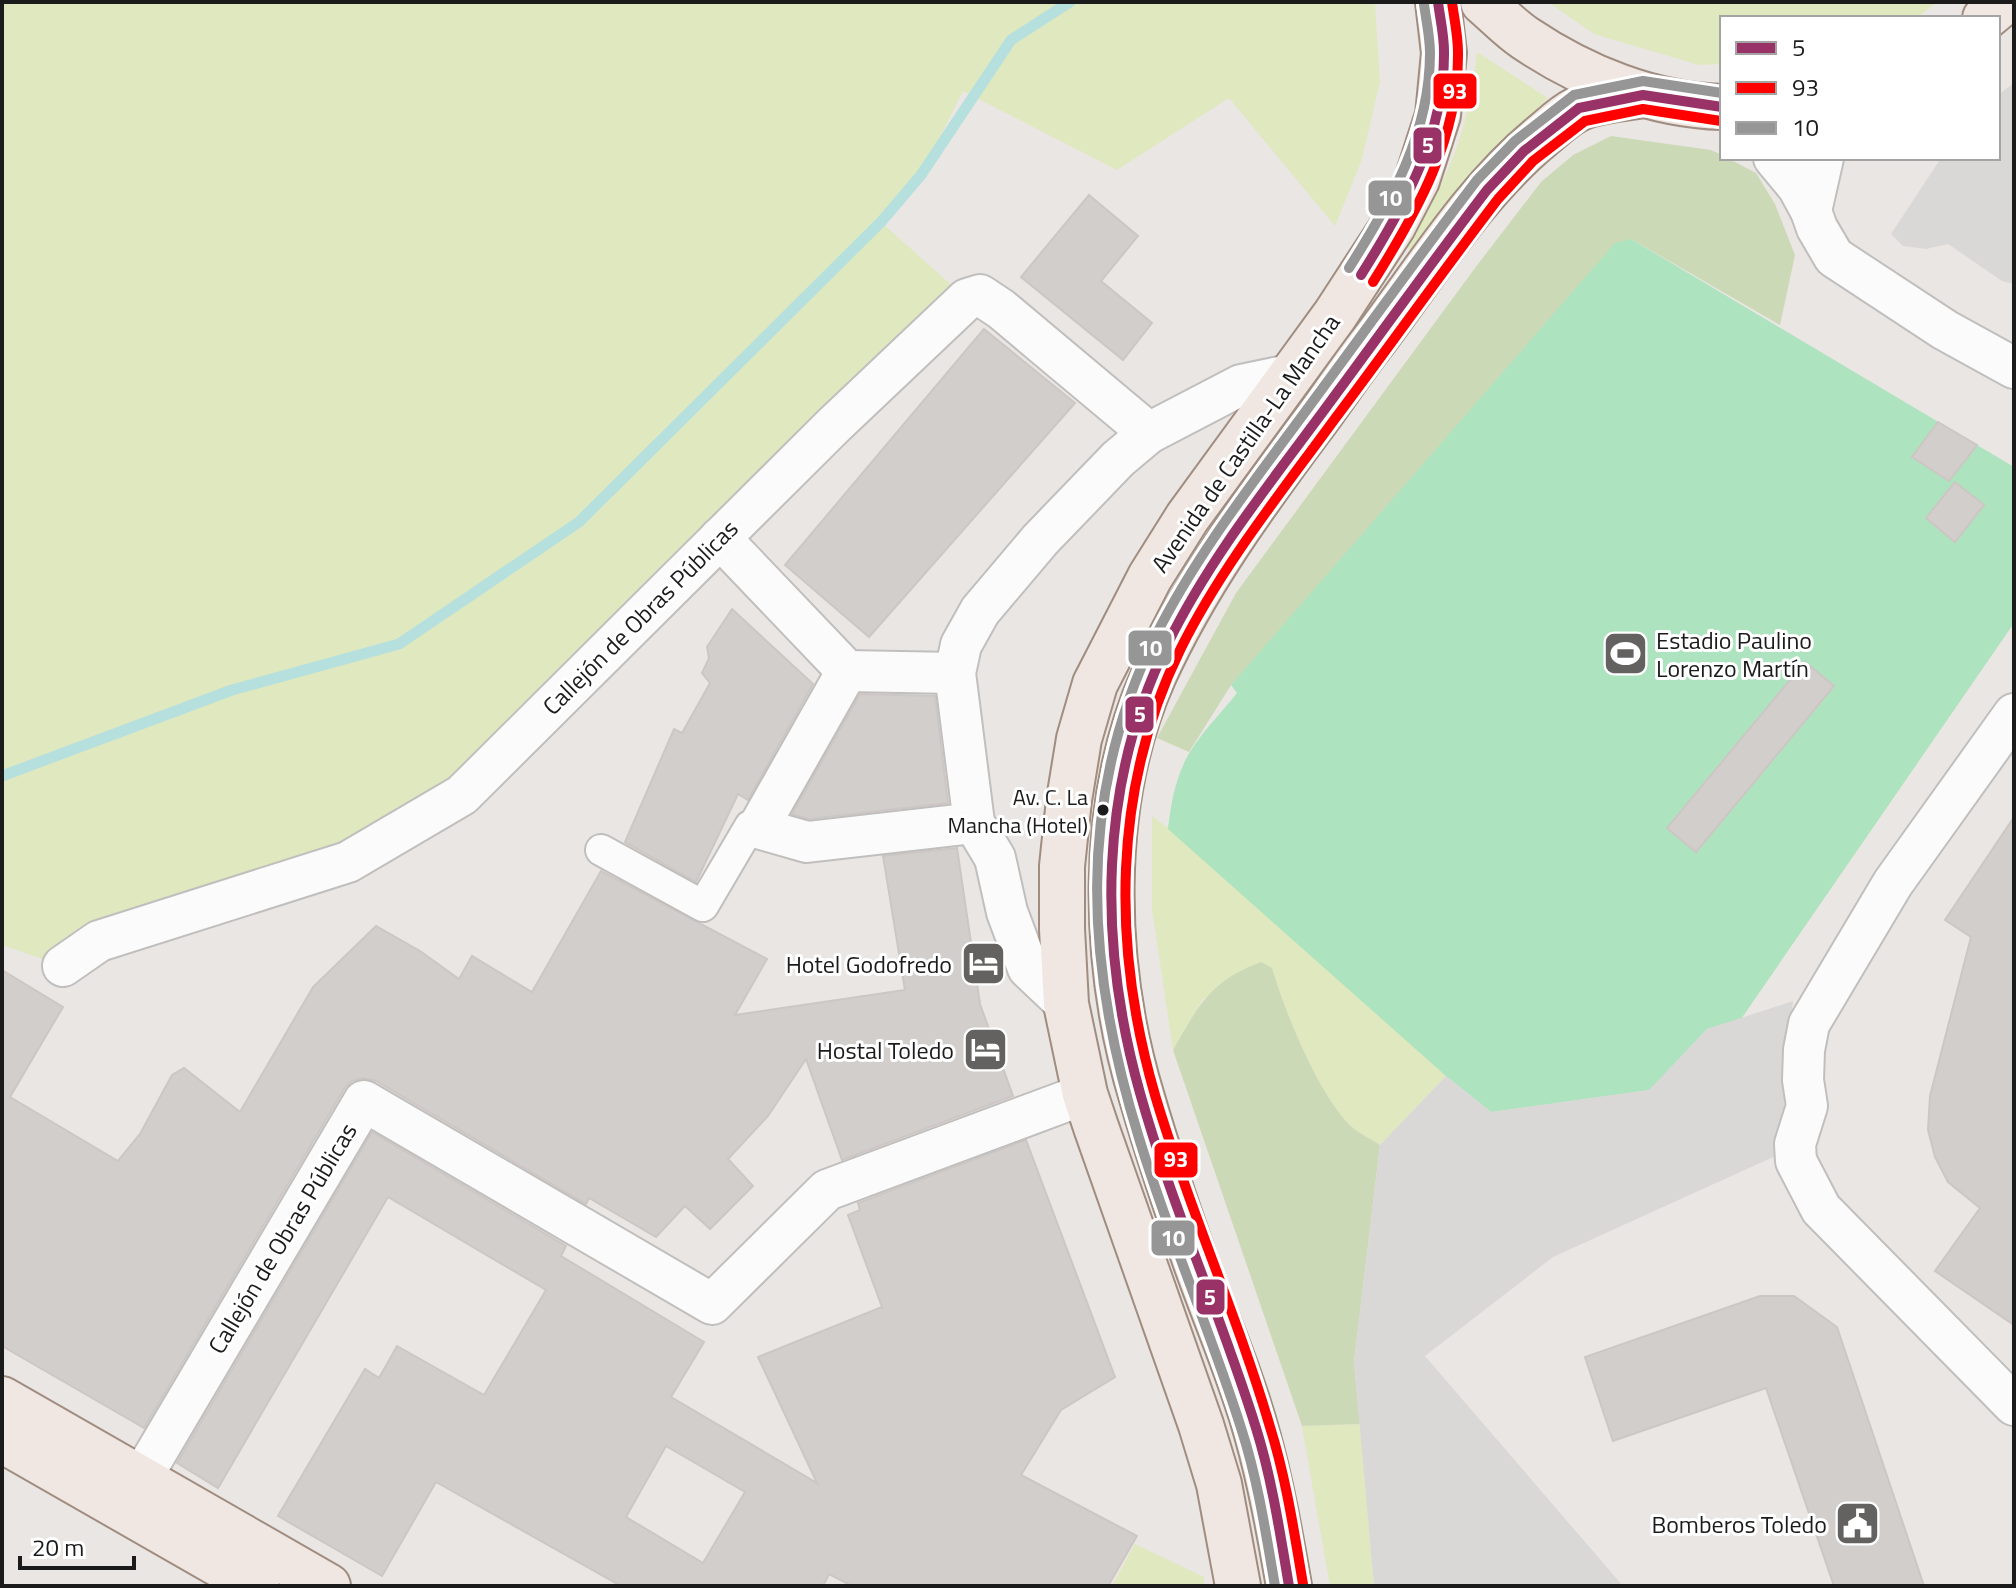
<svg xmlns="http://www.w3.org/2000/svg" width="2016" height="1588" font-family="'Titillium Web',sans-serif">
<style>
.grass{fill:#e0e8c0}
.forest{fill:#ccd9b7}
.pitch{fill:#ade3be}
.parking{fill:#dad8d7}
.lines{fill:none;stroke-linecap:round;stroke-linejoin:round}
.stream{stroke:#b5e0dd;stroke-width:11}
.building{fill:#d2cecc;stroke:#cdc7c4;stroke-width:2;fill-rule:evenodd}
.pedestrian-casing{stroke:#c1bfbe;stroke-width:34}
.minor-casing{stroke:#c1bfbe;stroke-width:44}
.primary-casing{stroke:#a08d80;stroke-width:48}
.pedestrian{stroke:#fcfbfb;stroke-width:30}
.minor{stroke:#fcfbfb;stroke-width:40}
.primary{stroke:#f0e7e2;stroke-width:44}
.bus-1-casing{stroke:#fff;stroke-width:16}
.bus-2-casing{stroke:#fff;stroke-width:16}
.bus-3-casing{stroke:#fff;stroke-width:16}
.bus-1{stroke:#993266;stroke-width:10}
.bus-2{stroke:#f00;stroke-width:10}
.bus-3{stroke:#969696;stroke-width:10}
.bus-dot{fill:#1b1b1b;stroke:#fff;stroke-width:3}
.labels{text-anchor:middle;dominant-baseline:central;stroke-width:6;stroke-linejoin:round;paint-order:stroke}
.bus-label{font-size:22px;fill:#1b1b1b;stroke:#fff;text-anchor:end}
.street-label{font-size:24px;fill:#1b1b1b;stroke:#fff}
.poi-label{font-size:24px;fill:#1b1b1b;stroke:#fff;text-anchor:end}
.line-badge{stroke:#fff;stroke-width:3}
.badge-label{font-size:22px;text-anchor:middle;font-weight:bold;fill:#fff}
</style>
<rect width="100%" height="100%" fill="#eae6e3"/>
<g class="grass">
<path d="M2,2H1375L1380,82L1361,162L1335,226L1229,98L1117,170L963,91L921,175L881,222L967,299L462,795L63,966L2,945Z"/>
<path d="M1548,2H1937L1917,18H1722V64L1699,65L1594,34Z"/>
<path d="M1477,52L1548,98C1498,146 1456,197 1416,254L1406,247C1449,178 1468,134 1477,52Z"/>
<path d="M2014,623L1741,1019L1707,1029L1650,1090L1491,1112L1446,1076L1380,1145C1369,1138 1353,1130 1345,1120C1314,1083 1286,1014 1272,969L1203,999L1173,1050L1152,909V816L1168,828L1173,795L1189,752Z"/>
<path d="M1360,1424L1374,1586H1330L1302,1426Z"/>
<path d="M1135,1544L1204,1577V1586H1112Z"/>
</g>
<g class="forest">
<path d="M1611,136L1711,150L1722,155V158H1727L1756,173L1775,204L1795,255L1780,325L1631,239L1231,685L1189,752L1157,738L1236,593L1475,268L1541,182L1573,155Z"/>
<path d="M1261,962L1272,968C1286,1014 1314,1083 1345,1120C1353,1130 1369,1138 1380,1145L1354,1362L1360,1424L1302,1426L1173,1050C1199,1005 1210,981 1261,962Z"/>
</g>
<path class="pitch" d="M1631,239L2014,467V623L1741,1019L1707,1029L1650,1090L1491,1112L1446,1076L1168,829C1171,804 1176,774 1190,752C1203,731 1222,712 1237,693L1231,685L1615,243Z"/>
<g class="parking">
<path d="M2014,83V284L2002,281L1948,244L1926,249L1903,246L1891,234L1941,158H1998V95Z"/>
<path d="M1793,1001L1780,1154L1553,1257L1425,1356L1623,1586H1374L1354,1362L1380,1145L1446,1076L1491,1112L1649,1090L1707,1029Z"/>
</g>
<g class="lines">
<path class="stream" d="M2,776L232,690L399,644L579,522L881,222L921,175L1011,40L1070,2"/>
</g>
<g class="building">
<path d="M1089,195L1138,236L1101,281L1152,323L1123,360L1021,277Z"/>
<path d="M984,329L1075,403L869,637L785,565Z"/>
<path d="M1938,422L1977,445L1949,481L1912,457Z"/>
<path d="M1955,482L1984,505L1955,542L1926,518Z"/>
<path d="M732,609L813,684L748,800L738,794L696,882L625,842L674,729L682,733L710,683L702,673L709,658L707,647Z"/>
<path d="M1805,662L1834,686L1696,852L1667,828Z"/>
<path d="M860,694L935,696L948,803L809,819L792,814Z"/>
<path d="M2014,817V1325L1935,1271L1980,1208L1948,1182L1935,1157L1928,1130L1930,1096L1971,937L1945,920Z"/>
<path d="M957,848L980,1004L1013,1096L842,1160L806,1059L768,1116L728,1159L753,1186L710,1229L685,1206L656,1237L589,1198L586,1204L376,1081L363,1078L352,1081L344,1089L144,1428L2,1346V970L63,1007L10,1097L118,1161L140,1134L172,1075L184,1068L240,1112L313,987L376,926L420,951L459,979L472,956L532,992L601,871L767,959L735,1015L905,990L883,856Z"/>
<path d="M372,1132L566,1246L561,1256L704,1342L671,1397L817,1483L758,1357L882,1307L848,1215L860,1210L858,1203L1026,1140L1115,1377L1061,1410L1021,1475L1137,1536L1108,1586H852L829,1574L823,1586H621L436,1482L382,1576L278,1516L365,1369L379,1378L397,1346L484,1395L546,1290L388,1197L218,1488L177,1463ZM666,1446L745,1492L703,1563L626,1517Z"/>
<path d="M1760,1296H1794L1837,1327L1924,1586H1834L1766,1388L1613,1441L1585,1357Z"/>
</g>
<g class="lines">
<defs>
<path id="pedestrian" d="M601,850L703,906L750,826L758,828"/>
<g id="minor">
<path d="M1774,158L1798,187L1811,211L1817,228L1834,257L1945,330L2014,368"/>
<path d="M1811,211L1823,158"/>
<path d="M720,538L847,671"/>
<path d="M955,673L847,671L758,828L807,842L974,823"/>
<path d="M2014,714L1893,883L1809,1024L1804,1050L1803,1080L1807,1106L1795,1144L1796,1161L1821,1209L2014,1405"/>
<path d="M63,966L99,941L348,862L462,795L834,425L967,299L980,295L1001,309L1149,433"/>
<path d="M1066,1004L1028,968L1007,912L995,858L974,823L955,673L961,645L980,611L1040,540L1118,459L1149,433L1241,385L1294,374"/>
<path d="M140,1480L364,1101L712,1304L827,1190L1085,1094"/>
</g>
<g id="primary">
<path d="M1483,2C1497,14 1510,28 1525,38C1583,77 1652,105 1722,107"/>
<path d="M1985,18L2004,2"/>
<path d="M2,1399L328,1586"/>
<path d="M2,1440L257,1586"/>
<path d="M1238,1586L1219,1484L1201,1425L1096,1127L1085,1094L1066,1004L1062,929V866L1069,800L1079,739L1095,684L1150,577L1187,518L1335,315L1393,226L1417,180L1438,115L1444,53L1438,2"/>
<path d="M1289,1586C1280,1535 1271,1484 1257,1434C1241,1375 1216,1320 1196,1263C1177,1209 1158,1153 1142,1098C1102,967 1097,802 1154,675C1195,585 1253,505 1311,427C1332,399 1351,370 1372,343C1426,272 1473,193 1542,136C1553,127 1564,116 1576,110C1594,100 1623,99 1643,95"/>
</g>
</defs>
<use href="#pedestrian" class="pedestrian-casing"/>
<use href="#minor" class="minor-casing"/>
<use href="#primary" class="primary-casing"/>
<use href="#pedestrian" class="pedestrian"/>
<use href="#minor" class="minor"/>
<use href="#primary" class="primary"/>
<defs>
<g id="bus-1">
<path d="M1361,275C1404,207 1445,134 1444,51C1444,35 1440,18 1438,2"/>
<path d="M1289,1586C1280,1533 1272,1479 1256,1428C1221,1315 1172,1207 1140,1093C1098,944 1098,784 1168,643C1209,560 1267,487 1322,413C1377,339 1431,263 1487,190L1524,151L1579,108L1643,95L1722,107"/>
</g>
<g id="bus-2">
<path d="M1373,282C1417,212 1459,138 1458,52C1458,35 1454,18 1452,2"/>
<path d="M1303,1584C1294,1531 1286,1478 1270,1427C1237,1314 1188,1207 1155,1095C1112,947 1112,788 1181,648C1222,566 1280,494 1334,420C1389,347 1442,272 1498,199L1533,161L1585,121L1643,109L1721,121"/>
</g>
<g id="bus-3">
<path d="M1349,268C1391,202 1430,133 1430,53C1430,36 1426,20 1424,4"/>
<path d="M1275,1586C1266,1534 1258,1481 1242,1431C1211,1332 1169,1237 1139,1138C1086,968 1075,801 1155,637C1197,553 1256,479 1311,404C1359,339 1406,274 1455,209L1477,180L1515,141L1574,95L1643,81L1722,93"/>
</g>
</defs>
<use href="#bus-1" class="bus-1-casing"/>
<use href="#bus-2" class="bus-2-casing"/>
<use href="#bus-3" class="bus-3-casing"/>
<use href="#bus-1" class="bus-1"/>
<use href="#bus-2" class="bus-2"/>
<use href="#bus-3" class="bus-3"/>
</g>
<defs>
<symbol id="stadium-square" viewBox="-11 -11 22 22"><rect x="-9" y="-9" width="18" height="18" rx="4" fill="#636261" stroke="#fff"/><path d="M0-5a6.5 5 0 1 0 0 10a6.5 5 0 1 0 0-10ZM-3.5-1.8h7v3.6h-7Z" fill="#fff"/></symbol>
<symbol id="hotel-square" viewBox="-11 -11 22 22"><rect x="-9" y="-9" width="18" height="18" rx="4" fill="#636261" stroke="#fff"/><path d="M-6-4.5h1.5V1H6V5H4.5V3h-9V5H-6ZM-4 0a1.8 1.8 0 1 1 3.6 0ZM.5 0V-2.5h3Q6-2.5 6 0Z" fill="#fff"/></symbol>
<symbol id="civic-square" viewBox="-11 -11 22 22"><rect x="-9" y="-9" width="18" height="18" rx="4" fill="#636261" stroke="#fff"/><path d="M-.6-6.5H3V-4.5H.6V-3L4-1V1h2V6H-6V1h2V-1L-.6-3ZM-1.2 2.5V6h2.4V2.5Z" fill="#fff"/></symbol>
</defs>
<g fill-rule="evenodd">
<use href="#stadium-square" x="1600" y="628" width="51" height="51"/>
<use href="#hotel-square" x="958" y="938" width="51" height="51"/>
<use href="#hotel-square" x="960" y="1024" width="51" height="51"/>
<use href="#civic-square" x="1832" y="1498" width="51" height="51"/>
</g>
<circle class="bus-dot" cx="1103" cy="810" r="7"/>
<g class="labels">
<g class="bus-label">
<text x="1088" y="797">Av. C. La<tspan x="1088" dy="28">Mancha (Hotel)</tspan></text>
</g>
<g class="street-label">
<text transform="translate(1245 443) rotate(-55)">Avenida de Castilla-La Mancha</text>
<text transform="translate(640 617) rotate(-45)">Callejón de Obras Públicas</text>
<text transform="translate(282 1238) rotate(-59)">Callejón de Obras Públicas</text>
</g>
<g class="poi-label">
<text x="1656" y="640" text-anchor="start">Estadio Paulino<tspan x="1656" dy="28">Lorenzo Martín</tspan></text>
<text x="952" y="964">Hotel Godofredo</text>
<text x="954" y="1050">Hostal Toledo</text>
<text x="1827" y="1524">Bomberos Toledo</text>
</g>
</g>
<g class="line-badge">
<rect x="1432" y="72" width="46" height="38" rx="8" fill="#f00"/>
<rect x="1412" y="126" width="31" height="39" rx="8" fill="#993266"/>
<rect x="1367" y="179" width="46" height="38" rx="8" fill="#969696"/>
<rect x="1127" y="629" width="46" height="38" rx="8" fill="#969696"/>
<rect x="1124" y="695" width="31" height="39" rx="8" fill="#993266"/>
<rect x="1153" y="1141" width="46" height="38" rx="8" fill="#f00"/>
<rect x="1150" y="1219" width="46" height="38" rx="8" fill="#969696"/>
<rect x="1195" y="1278" width="31" height="38" rx="8" fill="#993266"/>
</g>
<g class="badge-label">
<text x="1455" y="99">93</text>
<text x="1428" y="153">5</text>
<text x="1390" y="206">10</text>
<text x="1150" y="656">10</text>
<text x="1140" y="722">5</text>
<text x="1176" y="1167">93</text>
<text x="1173" y="1246">10</text>
<text x="1210" y="1305">5</text>
</g>
<rect width="2016" height="1588" fill="none" stroke="#1b1b1b" stroke-width="8"/>
<rect x="1720" y="16" width="280" height="144" fill="#ffffff" stroke="#a4a4a4" stroke-width="2"/>
<rect x="1736" y="42" width="40" height="12" fill="#993266" stroke="#a4a4a4" stroke-width="2"/>
<text x="1792" y="56" font-size="24" fill="#1b1b1b">5</text>
<rect x="1736" y="82" width="40" height="12" fill="#ff0000" stroke="#a4a4a4" stroke-width="2"/>
<text x="1792" y="96" font-size="24" fill="#1b1b1b">93</text>
<rect x="1736" y="122" width="40" height="12" fill="#969696" stroke="#a4a4a4" stroke-width="2"/>
<text x="1792" y="136" font-size="24" fill="#1b1b1b">10</text>
<path d="M20 1556v12h114v-12" fill="none" stroke="#1b1b1b" stroke-width="4"/>
<text x="32" y="1556" font-size="24" fill="#1b1b1b" stroke="#ffffff" stroke-width="6" paint-order="stroke">20 m</text>
</svg>
